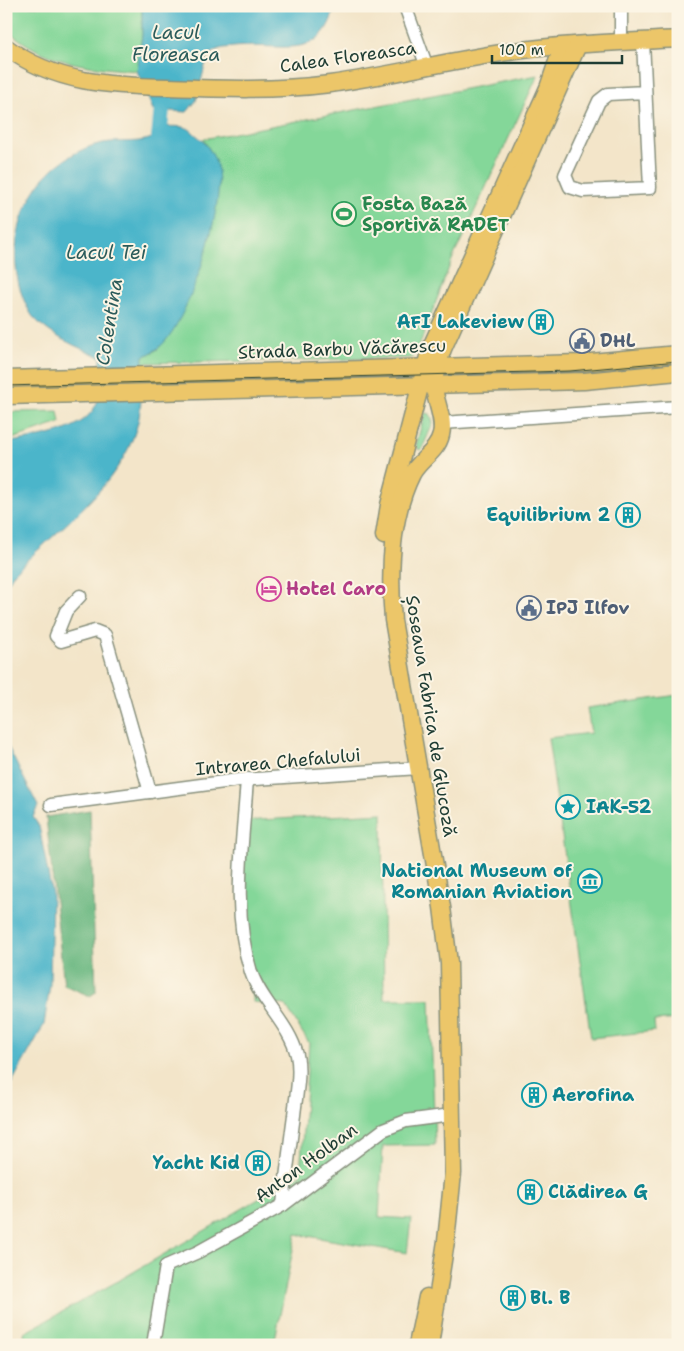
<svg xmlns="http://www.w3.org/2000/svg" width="684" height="1351" font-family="'Shantell Sans',sans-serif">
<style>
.green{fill:#84d799;stroke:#528a66}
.forest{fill:#6bb881;stroke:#457a5a}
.water{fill:#4cb5ca;stroke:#36797f}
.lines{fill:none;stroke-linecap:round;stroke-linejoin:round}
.river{stroke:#4cb5ca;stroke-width:16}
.minor-casing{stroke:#89917e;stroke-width:15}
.major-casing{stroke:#89917e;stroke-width:19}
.minor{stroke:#fff;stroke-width:12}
.major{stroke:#ecc669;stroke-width:16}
.tram{stroke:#1f3d34;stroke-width:1}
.labels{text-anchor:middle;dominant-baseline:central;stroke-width:4;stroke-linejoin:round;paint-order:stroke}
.street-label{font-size:18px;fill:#1f3d34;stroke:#fcf5e5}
.leisure-label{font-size:18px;font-weight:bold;fill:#27864d;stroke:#fcf5e5;text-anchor:start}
.culture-label{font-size:18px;font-weight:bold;fill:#0d838f;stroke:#fcf5e5;text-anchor:end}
.service-label{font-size:18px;font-weight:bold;fill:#4e5e75;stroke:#fcf5e5;text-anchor:start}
.hotel-label{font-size:18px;font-weight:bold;fill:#b23c85;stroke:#fcf5e5;text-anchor:start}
.water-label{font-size:19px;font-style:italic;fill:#2a5b5a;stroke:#fcf5e5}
</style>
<rect width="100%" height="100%" fill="#fcf5e5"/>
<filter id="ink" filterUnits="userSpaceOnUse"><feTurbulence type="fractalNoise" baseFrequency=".02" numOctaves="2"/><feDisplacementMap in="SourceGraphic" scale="10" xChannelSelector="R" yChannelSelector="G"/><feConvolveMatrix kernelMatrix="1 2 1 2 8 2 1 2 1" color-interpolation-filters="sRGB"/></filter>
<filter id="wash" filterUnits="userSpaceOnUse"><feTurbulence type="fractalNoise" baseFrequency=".0096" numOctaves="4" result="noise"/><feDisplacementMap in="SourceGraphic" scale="20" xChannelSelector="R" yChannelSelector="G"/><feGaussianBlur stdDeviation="1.12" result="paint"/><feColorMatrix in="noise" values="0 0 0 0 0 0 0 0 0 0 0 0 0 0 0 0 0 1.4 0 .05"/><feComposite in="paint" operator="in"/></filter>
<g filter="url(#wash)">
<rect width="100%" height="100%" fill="#f3e5c9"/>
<g class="green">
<path d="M6,6H142V35L137,71C87,67 46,64 6,29Z"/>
<path d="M538,75L451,262L418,349L411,358L142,363L143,357L158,349L189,297L213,224L211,152L203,139Z"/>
<path d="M58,411L60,423L6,441V412Z"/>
<path d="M425,413L430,414L433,423L422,449L419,450L416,445Z"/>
<path d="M678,695V1019L654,1021L655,1031L591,1038L548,738L591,733L587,708Z"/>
<path d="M382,813L384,999H430L435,1145L383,1146L379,1217L411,1219L407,1253L296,1234L274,1345H26L24,1333L118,1281L300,1175L309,1043L285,1005L253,1002V990L240,939L243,821Z"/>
</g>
<path class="forest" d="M90,810L96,992L90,996L64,985L46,817Z"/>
<g class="water">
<path d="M142,6H335C322,64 279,42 234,47C223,48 214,48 207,58L196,101L187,112L153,110L137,71L142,35Z"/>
<path d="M153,127C163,127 178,125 187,128C190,129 194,133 196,135C207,143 215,156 218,170C224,209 192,308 167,339C160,348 153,352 143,357C141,379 143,405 137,426C120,487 56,530 13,574L6,587V443C35,437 87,434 98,400C102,388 100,371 101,357C77,347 50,336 33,317C0,268 16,191 66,159C79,150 95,143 111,142C126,141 139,143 152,138Z"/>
<path d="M6,743L38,806L33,817L39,826L52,894L50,985L44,1025L6,1093Z"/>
</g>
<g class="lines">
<path class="river" d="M158,148L164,88"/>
</g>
</g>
<g filter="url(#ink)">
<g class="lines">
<defs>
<g id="minor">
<path d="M405,6L427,67"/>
<path d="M621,6V43"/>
<path d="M643,41L650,188L583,191L570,187L565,175L599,101L608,94L645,92"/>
<path d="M442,423L678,407"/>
<path d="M80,596L66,611L56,636L61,641L95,631L105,635L150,792"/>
<path d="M247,779C243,843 231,910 251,972C261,1002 289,1024 297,1055C301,1073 296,1096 294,1115C290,1145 286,1175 283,1205"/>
<path d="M51,805L239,780L419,768"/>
<path d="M153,1345L166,1266L198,1252L283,1205L383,1130L406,1121L444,1116"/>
</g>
<g id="major">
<path d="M6,47C54,83 110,86 168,87C222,89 276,91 330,84C395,75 458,58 523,50C574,43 626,42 678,39"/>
<path d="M6,379L580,363L678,354"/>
<path d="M6,396L584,381L678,372"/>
<path d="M384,536L389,505L430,349L548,88L562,47"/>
<path d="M417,1345L427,1297"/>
<path d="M430,1345L446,1241L453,1173L449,963L442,907L393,620C389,573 390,518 412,474C420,459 437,452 441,435C445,419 435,402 434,386C434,374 439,360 443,349L578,45"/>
</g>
</defs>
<use href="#minor" class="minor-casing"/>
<use href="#major" class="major-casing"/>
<use href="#minor" class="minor"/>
<use href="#major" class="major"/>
<path class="tram" d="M6,386L570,371L678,361"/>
</g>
</g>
<defs>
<symbol id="stadium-ring" viewBox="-11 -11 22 22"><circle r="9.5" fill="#fcf5e5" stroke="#2e9e5b" stroke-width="1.5"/><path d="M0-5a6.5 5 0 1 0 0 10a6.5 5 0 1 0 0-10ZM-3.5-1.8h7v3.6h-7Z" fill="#2e9e5b"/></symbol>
<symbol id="building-ring" viewBox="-11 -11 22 22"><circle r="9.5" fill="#fcf5e5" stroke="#0f9aa8" stroke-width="1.5"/><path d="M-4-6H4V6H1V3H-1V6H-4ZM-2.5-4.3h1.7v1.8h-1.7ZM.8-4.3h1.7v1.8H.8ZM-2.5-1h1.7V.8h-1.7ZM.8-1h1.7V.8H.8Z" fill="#0f9aa8"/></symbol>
<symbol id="civic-ring" viewBox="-11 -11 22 22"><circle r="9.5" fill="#fcf5e5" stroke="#5c6f8a" stroke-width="1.5"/><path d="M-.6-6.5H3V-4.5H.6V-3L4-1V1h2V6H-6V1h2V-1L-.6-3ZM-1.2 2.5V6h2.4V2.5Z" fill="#5c6f8a"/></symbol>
<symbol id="hotel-ring" viewBox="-11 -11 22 22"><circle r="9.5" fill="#fcf5e5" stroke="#d1479c" stroke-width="1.5"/><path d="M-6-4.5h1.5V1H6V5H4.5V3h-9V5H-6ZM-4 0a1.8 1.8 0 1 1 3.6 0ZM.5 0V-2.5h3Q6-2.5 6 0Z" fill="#d1479c"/></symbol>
<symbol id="sight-ring" viewBox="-11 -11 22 22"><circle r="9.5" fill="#fcf5e5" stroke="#0f9aa8" stroke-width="1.5"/><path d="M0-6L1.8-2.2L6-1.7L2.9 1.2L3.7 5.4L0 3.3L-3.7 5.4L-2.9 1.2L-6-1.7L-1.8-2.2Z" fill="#0f9aa8"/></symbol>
<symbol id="museum-ring" viewBox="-11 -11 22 22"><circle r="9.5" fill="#fcf5e5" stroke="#0f9aa8" stroke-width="1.5"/><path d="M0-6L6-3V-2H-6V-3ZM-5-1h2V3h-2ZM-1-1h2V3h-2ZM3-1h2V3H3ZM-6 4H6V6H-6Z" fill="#0f9aa8"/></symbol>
</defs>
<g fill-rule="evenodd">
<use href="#stadium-ring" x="330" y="200" width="28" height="28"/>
<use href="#building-ring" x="527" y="308" width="28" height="28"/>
<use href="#civic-ring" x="568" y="327" width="28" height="28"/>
<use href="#building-ring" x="614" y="501" width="28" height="28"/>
<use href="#hotel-ring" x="255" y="575" width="28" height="28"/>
<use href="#civic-ring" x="515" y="594" width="28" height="28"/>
<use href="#sight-ring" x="554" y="793" width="28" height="28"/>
<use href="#museum-ring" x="576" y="867" width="28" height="28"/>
<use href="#building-ring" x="520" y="1081" width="28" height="28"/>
<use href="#building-ring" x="244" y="1149" width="28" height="28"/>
<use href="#building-ring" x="516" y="1178" width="28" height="28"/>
<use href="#building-ring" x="499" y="1284" width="28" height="28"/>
</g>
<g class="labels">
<g class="street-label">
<text transform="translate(348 57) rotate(-8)">Calea Floreasca</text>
<text transform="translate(342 349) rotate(-2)">Strada Barbu Văcărescu</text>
<text transform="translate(431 716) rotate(81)">Șoseaua Fabrica de Glucoză</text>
<text transform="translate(278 762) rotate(-5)">Intrarea Chefalului</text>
<text transform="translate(306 1163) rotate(-36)">Anton Holban</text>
</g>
<g class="leisure-label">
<text x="362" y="204">Fosta Bază<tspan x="362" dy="21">Sportivă RADET</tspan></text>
</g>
<g class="culture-label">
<text x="524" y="322">AFI Lakeview</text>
<text x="610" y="515">Equilibrium 2</text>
<text x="586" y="807" text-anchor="start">IAK-52</text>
<text x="572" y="871">National Museum of<tspan x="572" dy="21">Romanian Aviation</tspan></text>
<text x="552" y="1095" text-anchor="start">Aerofina</text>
<text x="240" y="1163">Yacht Kid</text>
<text x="548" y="1192" text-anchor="start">Clădirea G</text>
<text x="530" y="1298" text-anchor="start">Bl. B</text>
</g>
<g class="service-label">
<text x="600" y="341">DHL</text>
<text x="546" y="608">IPJ Ilfov</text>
</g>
<g class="hotel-label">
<text x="286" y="589">Hotel Caro</text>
</g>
<g class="water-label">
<text x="176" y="32">Lacul<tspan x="176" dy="22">Floreasca</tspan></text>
<text x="106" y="252">Lacul Tei</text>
<text transform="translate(109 322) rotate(-81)">Colentina</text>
</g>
</g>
<rect width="684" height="1351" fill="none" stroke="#fcf5e5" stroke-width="25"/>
<path d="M492 55v8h130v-8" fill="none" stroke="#1f3d34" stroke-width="2.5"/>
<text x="499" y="55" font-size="15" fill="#1f3d34" stroke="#fcf5e5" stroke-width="4" paint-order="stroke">100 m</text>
</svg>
